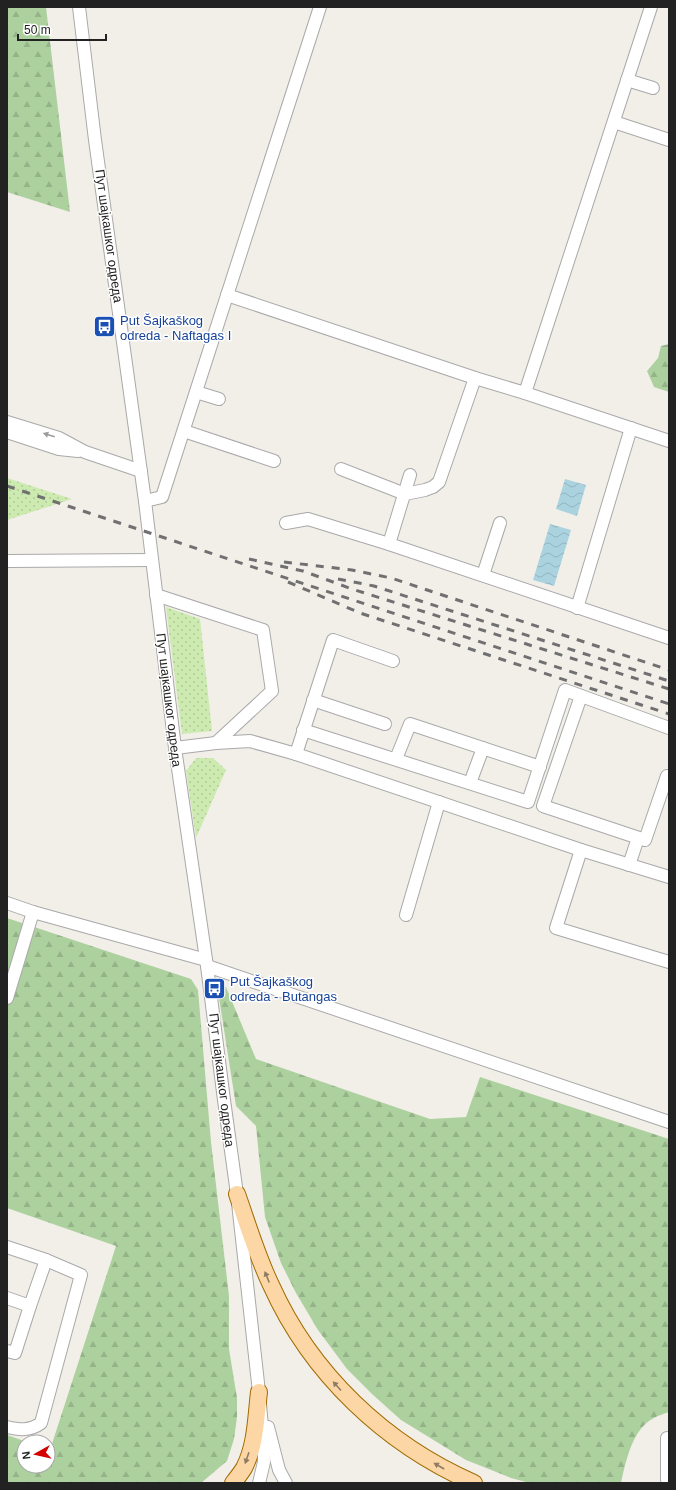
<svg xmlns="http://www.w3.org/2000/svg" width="676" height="1490" font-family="Helvetica,sans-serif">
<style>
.grass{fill:url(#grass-dots)}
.forest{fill:url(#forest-firs)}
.water{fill:url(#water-waves)}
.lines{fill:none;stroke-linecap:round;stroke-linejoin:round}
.minor-casing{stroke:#a9a9a9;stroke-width:14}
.major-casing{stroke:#a06b00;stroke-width:18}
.minor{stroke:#fff;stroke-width:12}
.major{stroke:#fcd6a4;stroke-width:16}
.rail{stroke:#707070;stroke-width:3;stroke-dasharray:8 8;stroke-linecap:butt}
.oneway{fill:#9c9c9c}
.oneway2{fill:#8f7c63}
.labels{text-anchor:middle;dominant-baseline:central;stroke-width:3;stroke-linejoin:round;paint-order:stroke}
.street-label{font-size:13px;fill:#222;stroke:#fff}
.transit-label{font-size:13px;fill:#164399;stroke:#fff;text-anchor:start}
</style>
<defs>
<pattern id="grass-dots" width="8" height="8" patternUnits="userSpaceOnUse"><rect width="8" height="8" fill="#cdebb0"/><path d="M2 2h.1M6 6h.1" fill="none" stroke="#b0c997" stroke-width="1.8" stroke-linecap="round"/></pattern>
<pattern id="forest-firs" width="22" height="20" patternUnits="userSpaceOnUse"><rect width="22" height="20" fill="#add19e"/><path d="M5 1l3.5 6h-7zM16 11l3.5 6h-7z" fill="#95b388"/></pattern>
<pattern id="water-waves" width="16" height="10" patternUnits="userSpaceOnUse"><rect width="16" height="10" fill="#aad3df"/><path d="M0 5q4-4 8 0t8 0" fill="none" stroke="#92b5bf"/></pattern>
</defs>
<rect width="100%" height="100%" fill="#f2efe9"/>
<g class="grass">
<path d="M7,478L72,499L7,520Z"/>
<path d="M166,607L200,619L212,731L182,734Z"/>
<path d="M196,758H213L226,770L196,838L186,771Z"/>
</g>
<g class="forest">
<path d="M7,7H46L70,212L7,192Z"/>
<path d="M669,344V392L654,387L647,371L658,358L661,346Z"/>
<path d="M7,918L191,979L198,990L211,1142L229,1296V1349L237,1398V1417L234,1439L227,1461L201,1483H7V1435L27,1442H24V1466H48V1449L50,1450L116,1246L7,1208Z"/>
<path d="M217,985L226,987L256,1059L430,1119L466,1117L480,1077L669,1139V1412C664,1414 659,1415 654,1418C632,1429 626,1461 621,1483H530L511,1478L466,1460L401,1420L372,1394L347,1369L318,1330L296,1293L281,1263L265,1217L256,1126L236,1106Z"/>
</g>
<g class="water">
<path d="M565,479L586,485L577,516L556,509Z"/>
<path d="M550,524L571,530L554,586L533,580Z"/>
</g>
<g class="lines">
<defs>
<g id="minor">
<path d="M79,7L95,140L145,501L175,748L207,966L224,1100L237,1194L259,1392L263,1439L264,1462L259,1483"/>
<path d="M627,80L653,88"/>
<path d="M614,122L669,140"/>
<path d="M227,295L475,378L525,393L669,441"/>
<path d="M196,392L219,399"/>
<path d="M525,393L651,7"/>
<path d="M7,422L59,438L85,452L141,471"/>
<path d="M184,431L274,461"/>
<path d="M7,432L59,449L78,451"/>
<path d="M341,469L405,494L425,490L433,487L439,482L475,378"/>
<path d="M145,501L162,497L320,7"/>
<path d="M286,523L308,519L389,544L669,638"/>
<path d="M389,544L410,475"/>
<path d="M7,561L152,560"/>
<path d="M483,575L500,523"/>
<path d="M156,595L263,630L272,691L216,743"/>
<path d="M577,608L631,428"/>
<path d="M581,696L543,806L645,840L667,776"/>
<path d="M313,700L385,724"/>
<path d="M303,730L528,802L565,690L669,728"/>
<path d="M175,748L216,743L250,741L296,754L581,850L669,877"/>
<path d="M296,754L333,640L393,661"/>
<path d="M396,759L410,724L540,767"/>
<path d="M470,783L483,748"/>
<path d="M581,850L556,928L669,962"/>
<path d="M629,865L638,838"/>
<path d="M7,903L33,912L206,960"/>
<path d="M406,915L439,802"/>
<path d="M207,966L669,1122"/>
<path d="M7,998L33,912"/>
<path d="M7,1247L46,1260L81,1275L41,1423C30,1431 20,1430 7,1427"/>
<path d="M7,1298L30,1306L46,1260"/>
<path d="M7,1351L15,1353L30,1306"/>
<path d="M268,1427L279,1470L286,1483"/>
<path d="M667,1438V1480L669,1481"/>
</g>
<g id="major">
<path d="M237,1194C248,1225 257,1256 271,1285C311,1374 385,1444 474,1483"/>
<path d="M233,1483C237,1478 241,1473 244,1468C256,1445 256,1417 259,1392"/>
</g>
</defs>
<use href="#minor" class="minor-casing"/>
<use href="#major" class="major-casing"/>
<use href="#minor" class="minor"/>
<use href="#major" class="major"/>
<g class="rail">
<path d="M7,486L669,704"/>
<path d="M249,559L303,571L352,589L669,689"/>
<path d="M284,562L352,570L391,578L669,670"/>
<path d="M338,579L374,586L669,681"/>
<path d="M288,582L360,613L669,714"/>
</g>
</g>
<defs><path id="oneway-solid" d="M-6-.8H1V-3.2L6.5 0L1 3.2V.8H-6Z"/></defs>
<use class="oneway" href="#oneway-solid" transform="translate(49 435) rotate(-163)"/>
<g class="oneway2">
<use href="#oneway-solid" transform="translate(267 1277) rotate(-112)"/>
<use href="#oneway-solid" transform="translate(337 1386) rotate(-132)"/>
<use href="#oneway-solid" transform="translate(247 1458) rotate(109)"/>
<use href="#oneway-solid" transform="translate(439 1466) rotate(-150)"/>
</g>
<defs>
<symbol id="bus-square" viewBox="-11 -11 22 22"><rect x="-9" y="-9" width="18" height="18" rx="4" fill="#1a4fb4" stroke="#fff"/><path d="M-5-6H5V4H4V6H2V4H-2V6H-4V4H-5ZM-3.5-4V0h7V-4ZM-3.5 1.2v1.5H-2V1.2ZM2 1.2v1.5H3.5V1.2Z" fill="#fff"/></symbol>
</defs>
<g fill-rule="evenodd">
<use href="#bus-square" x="92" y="314" width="25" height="25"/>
<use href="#bus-square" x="202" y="976" width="25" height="25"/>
</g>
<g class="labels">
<g class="street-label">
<text transform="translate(109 236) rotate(82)">Пут шајкашког одреда</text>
<text transform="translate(169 700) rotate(83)">Пут шајкашког одреда</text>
<text transform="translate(222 1080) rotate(83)">Пут шајкашког одреда</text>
</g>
<g class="transit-label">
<text x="120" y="320">Put Šajkaškog<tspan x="120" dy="15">odreda - Naftagas I</tspan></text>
<text x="230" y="981">Put Šajkaškog<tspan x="230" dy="15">odreda - Butangas</tspan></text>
</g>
</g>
<rect width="676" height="1490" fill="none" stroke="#222222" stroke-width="16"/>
<g transform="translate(36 1454) rotate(262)"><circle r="19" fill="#ffffff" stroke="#a7a7a7"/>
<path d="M0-3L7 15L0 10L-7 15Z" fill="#d40000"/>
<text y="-6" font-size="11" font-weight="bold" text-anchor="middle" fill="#222222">N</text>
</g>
<path d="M18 34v6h88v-6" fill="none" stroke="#222222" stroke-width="2"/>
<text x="24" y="34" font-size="12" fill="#222222" stroke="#ffffff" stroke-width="3" paint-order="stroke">50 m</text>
</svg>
